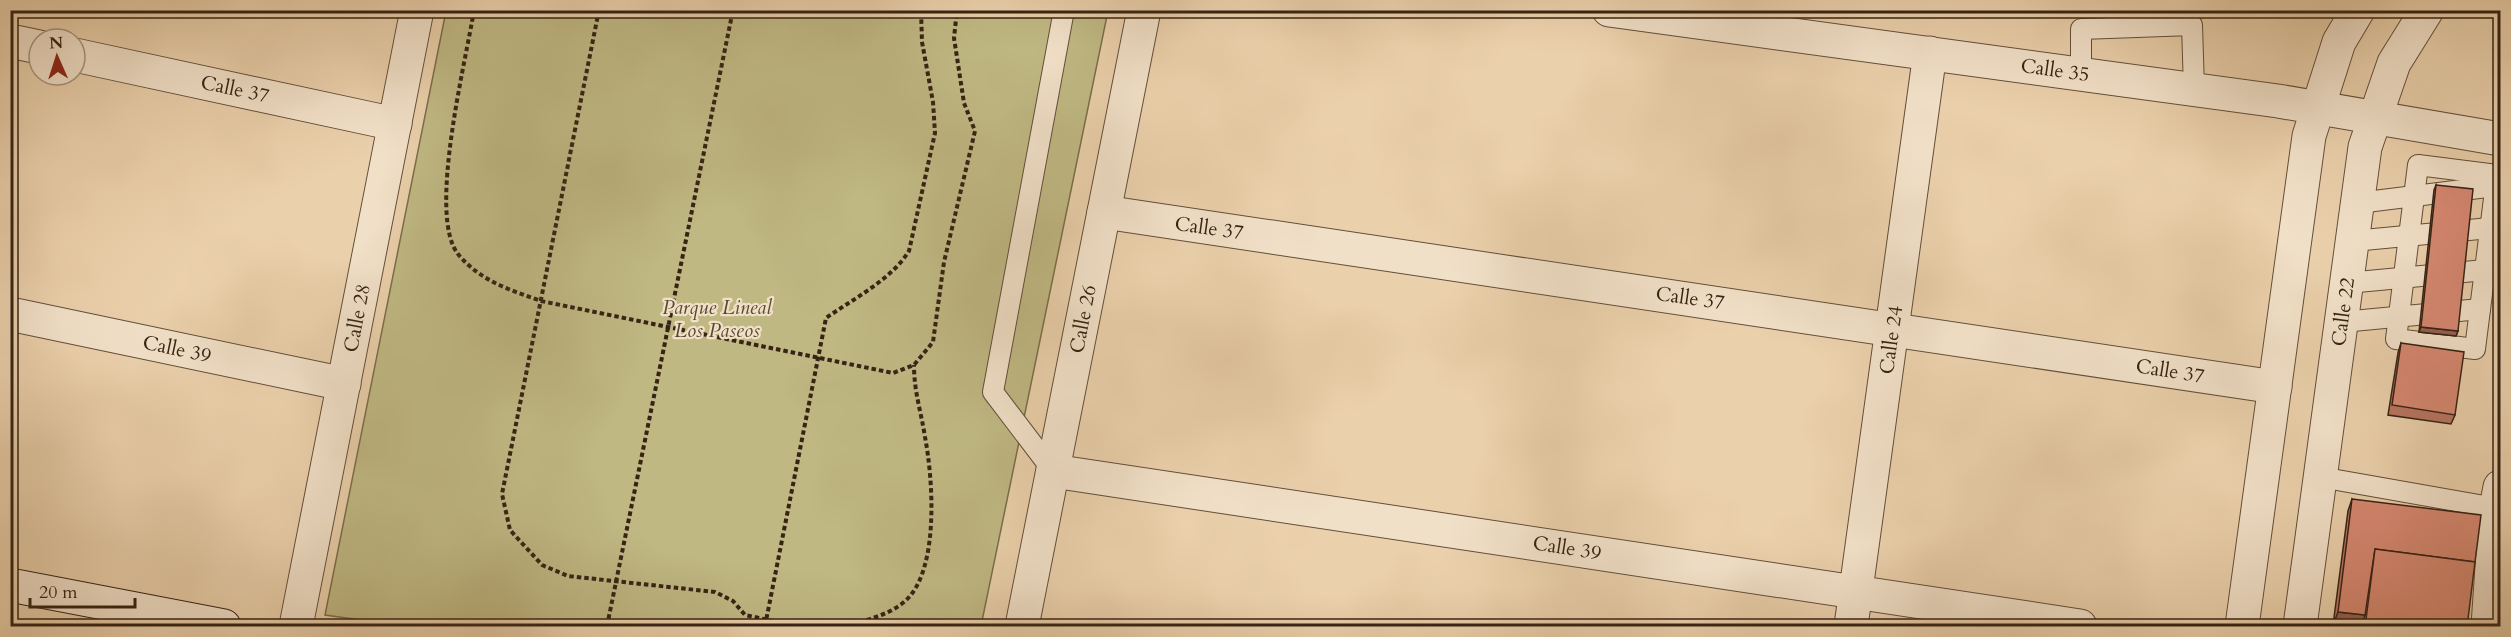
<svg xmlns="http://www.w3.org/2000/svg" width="2511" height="637" font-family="Cardo,serif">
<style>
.green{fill:#bfb883;stroke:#7a6e4c;stroke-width:1.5}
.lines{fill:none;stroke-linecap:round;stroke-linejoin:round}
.service-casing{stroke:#634e3a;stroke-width:22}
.minor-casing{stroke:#634e3a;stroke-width:35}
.tertiary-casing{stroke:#634e3a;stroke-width:35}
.secondary-casing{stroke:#362315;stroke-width:35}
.path{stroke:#362315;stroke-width:4;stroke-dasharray:4.5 3;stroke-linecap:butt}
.service{stroke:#f1e0c8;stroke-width:20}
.minor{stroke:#f1e0c8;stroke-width:33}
.tertiary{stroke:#f1e0c8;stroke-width:33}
.secondary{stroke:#f1e0c8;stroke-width:33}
.wall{fill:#b87561;stroke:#362315;stroke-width:1.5}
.shaded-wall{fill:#965f4f;stroke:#362315;stroke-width:1.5}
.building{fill:#d68871;stroke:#362315;stroke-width:1.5}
.labels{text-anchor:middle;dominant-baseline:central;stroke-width:4.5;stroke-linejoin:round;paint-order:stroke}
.street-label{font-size:20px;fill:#362315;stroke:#f1e0c8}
.park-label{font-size:20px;font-style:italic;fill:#584830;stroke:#f1e0c8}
</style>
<rect width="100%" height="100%" fill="#ead0ab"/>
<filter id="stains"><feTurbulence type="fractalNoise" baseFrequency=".00333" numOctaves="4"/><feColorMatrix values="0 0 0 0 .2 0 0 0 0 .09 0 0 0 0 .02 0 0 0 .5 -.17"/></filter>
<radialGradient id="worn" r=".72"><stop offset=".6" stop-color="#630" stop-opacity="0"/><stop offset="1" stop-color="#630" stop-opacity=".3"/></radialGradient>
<path class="green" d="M446,11H1108L981,626H404L325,615Z"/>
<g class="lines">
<defs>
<g id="service">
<path d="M2081,73V29L2192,25L2194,89"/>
<path d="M2418,165L2497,175L2475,349L2396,339Z"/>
<path d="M2358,203L2495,186"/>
<path d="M2353,241L2490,228"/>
<path d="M2347,283L2485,270"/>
<path d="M2342,322L2480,309"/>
<path d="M1053,471L993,392L1064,10"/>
<path d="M2320,477L2496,508"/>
</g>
<g id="minor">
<path d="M1609,10L2278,101L2500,139"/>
<path d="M10,41L39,47"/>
<path d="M75,55L395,124"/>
<path d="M1104,212L2275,387"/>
<path d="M10,314L344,384"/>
<path d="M1053,471L2080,626"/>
<path d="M296,626L417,10"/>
<path d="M1022,626L1144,10"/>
<path d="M1851,626L1930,53"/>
<path d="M2488,626L2496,508L2500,487"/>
</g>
<g id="tertiary">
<path d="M2242,626L2309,136L2339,42L2358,10"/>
<path d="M2300,626L2365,147L2394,63L2427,10"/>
</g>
<path id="secondary" d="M10,585L224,626"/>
</defs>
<use href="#service" class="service-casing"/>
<use href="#minor" class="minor-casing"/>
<use href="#tertiary" class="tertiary-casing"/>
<use href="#secondary" class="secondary-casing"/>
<g class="path">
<path d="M474,10C466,61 427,215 458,254C480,281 510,290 541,301L893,373L914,365L933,342L944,262L975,131L964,103L954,38L957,10"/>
<path d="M599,10L502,494L510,530L542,565L568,576L715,592L733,601L745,615L797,626"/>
<path d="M607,626L733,10"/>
<path d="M765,626L826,318C853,299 891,280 909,251L935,133L933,102L922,42L921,10"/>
<path d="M845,626C866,620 887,616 904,602C940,572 933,479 925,437C921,411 914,392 914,365"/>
</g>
<use href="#service" class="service"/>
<use href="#minor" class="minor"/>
<use href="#tertiary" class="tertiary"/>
<use href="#secondary" class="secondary"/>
</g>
<g class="wall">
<path d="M2436,185L2458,331L2456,336L2419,332L2434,190Z"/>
<path d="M2401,343L2455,415L2451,424L2388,415L2398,353Z"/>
<path d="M2352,499L2467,627H2362V625L2361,627H2349L2333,625L2348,511Z"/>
</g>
<g class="shaded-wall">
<path d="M2421,327L2458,331L2456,336L2419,332Z"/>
<path d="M2338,612L2365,615L2361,627H2349L2333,625Z"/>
</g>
<g class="building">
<path d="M2436,185L2473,189L2458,331L2421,327Z"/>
<path d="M2401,343L2464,352L2455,415L2392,405Z"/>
<path d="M2352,499L2481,515L2475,562L2375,549L2365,615L2338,612Z"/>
<path d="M2375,549L2475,562L2467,627H2365Z"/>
</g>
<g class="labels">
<g class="street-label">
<text transform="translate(2055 70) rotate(8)">Calle 35</text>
<text transform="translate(235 89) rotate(12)">Calle 37</text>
<text transform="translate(1209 228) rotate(8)">Calle 37</text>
<text transform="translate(1690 298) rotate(8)">Calle 37</text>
<text transform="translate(2343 312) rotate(-82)">Calle 22</text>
<text transform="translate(357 318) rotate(-79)">Calle 28</text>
<text transform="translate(1083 319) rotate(-79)">Calle 26</text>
<text transform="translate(1891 340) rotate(-82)">Calle 24</text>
<text transform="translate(177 349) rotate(12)">Calle 39</text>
<text transform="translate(2170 371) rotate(9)">Calle 37</text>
<text transform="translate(1567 548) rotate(9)">Calle 39</text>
</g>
<g class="park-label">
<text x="717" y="307">Parque Lineal<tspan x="717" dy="23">Los Paseos</tspan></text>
</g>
</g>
<rect width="2511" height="637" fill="none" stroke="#ead0ab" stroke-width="36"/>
<rect x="12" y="12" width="2487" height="613" fill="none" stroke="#362315" stroke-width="3"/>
<rect x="18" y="18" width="2475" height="601" fill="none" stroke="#362315" stroke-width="1.5"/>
<g transform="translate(57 57) rotate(357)"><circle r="28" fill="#f1e0c8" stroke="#a69480" stroke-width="1.5"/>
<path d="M0-4.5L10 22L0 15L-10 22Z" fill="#8f2418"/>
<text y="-9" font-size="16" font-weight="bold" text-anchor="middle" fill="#362315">N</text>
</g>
<path d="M30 598v9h105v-9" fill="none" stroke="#362315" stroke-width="3"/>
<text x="39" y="598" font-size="18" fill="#362315" stroke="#f1e0c8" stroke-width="4.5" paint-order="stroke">20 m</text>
<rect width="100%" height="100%" filter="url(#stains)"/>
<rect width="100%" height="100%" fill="url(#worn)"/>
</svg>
